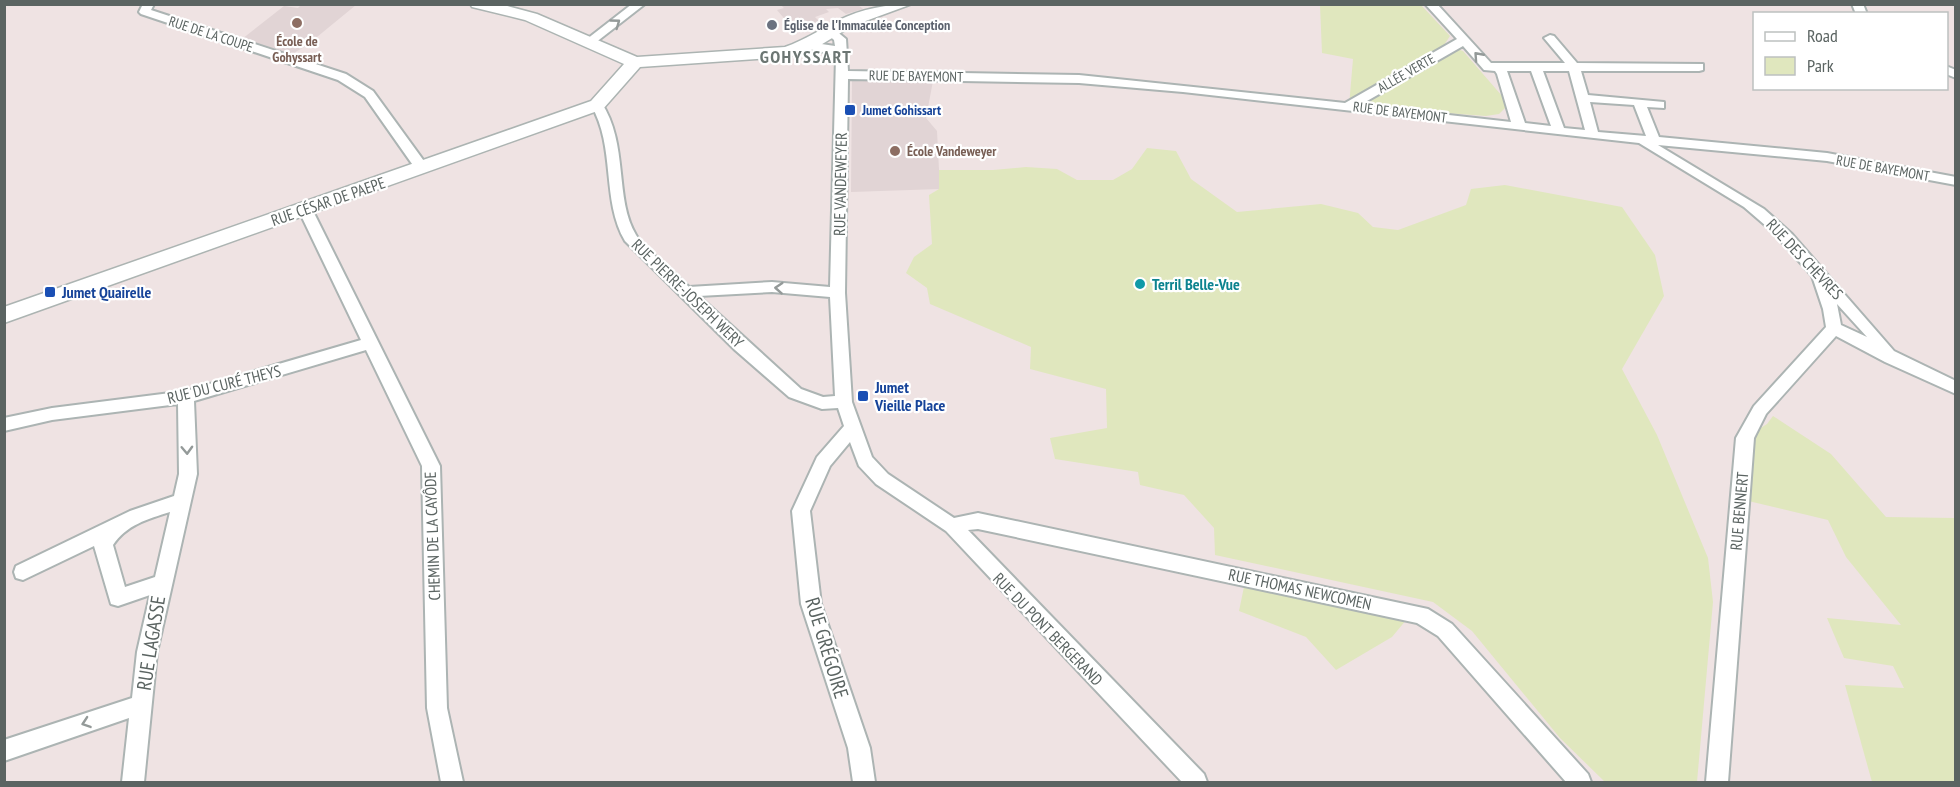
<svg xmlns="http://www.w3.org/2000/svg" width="1960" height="787" font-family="'PT Sans Narrow',sans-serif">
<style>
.education{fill:#e1d4d5}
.green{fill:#e0e7be}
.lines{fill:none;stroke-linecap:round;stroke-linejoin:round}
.street-casing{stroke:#acb4b3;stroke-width:4}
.secondary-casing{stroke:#acb4b2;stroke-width:3}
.street{fill:#fff;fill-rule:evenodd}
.secondary{fill:#fff;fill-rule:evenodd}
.oneway{stroke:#949a99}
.education-dot{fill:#8d6e63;stroke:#fff;stroke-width:2}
.worship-dot{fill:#6b7280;stroke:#fff;stroke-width:2}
.transit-dot{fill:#1a4fb4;stroke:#fff;stroke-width:2}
.culture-dot{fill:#0f9aa8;stroke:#fff;stroke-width:2}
.labels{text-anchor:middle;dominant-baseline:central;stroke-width:4.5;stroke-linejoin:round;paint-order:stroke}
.far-worship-label{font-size:14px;font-weight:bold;fill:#5b616d;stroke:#fff;text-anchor:start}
.far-street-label{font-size:14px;fill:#5b6462;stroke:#fff}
.far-education-label{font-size:14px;font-weight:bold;fill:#785e54;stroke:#fff}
.far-transit-label{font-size:14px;font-weight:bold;fill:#164399;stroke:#fff;text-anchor:start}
.street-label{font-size:16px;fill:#5b6462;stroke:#fff}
.culture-label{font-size:16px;font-weight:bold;fill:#0d838f;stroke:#fff;text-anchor:start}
.transit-label{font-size:16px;font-weight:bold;fill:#164399;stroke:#fff;text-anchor:start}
.far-district-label{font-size:18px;font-weight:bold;letter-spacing:1.5px;fill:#6c7673;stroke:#fff}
.near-street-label{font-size:20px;fill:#5b6462;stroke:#fff}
</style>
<rect width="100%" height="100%" fill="#efe3e3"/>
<g class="education">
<path d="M302,4L356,5L306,46L292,54L242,39L284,6L298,8Z"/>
<path d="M781,5H858L863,9L846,14L838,8L826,9L829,12L815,17L820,22L794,30L777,10L784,8Z"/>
<path d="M852,81H933L926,118L937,131L940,189L851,192Z"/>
</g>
<g class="green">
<path d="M1320,5H1421L1450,36L1444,45L1463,51L1509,104L1499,114L1486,116L1349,106L1353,59L1322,53Z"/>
<path d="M1147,148L1176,151L1191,179L1237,212L1321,204L1358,213L1373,227L1398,230L1466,205L1471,189L1505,185L1622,207L1655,255L1664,296L1622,369L1657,435L1708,558L1713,602L1697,782H1605L1560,738L1472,631L1433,602L1215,555L1214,528L1184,495L1140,485L1138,472L1055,459L1050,438L1107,428L1106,389L1030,369L1031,347L930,304L927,288L906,273L914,257L932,244L929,195L939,189V170H993L1026,167L1057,169L1077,180H1113L1132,169Z"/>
<path d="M1773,416L1831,454L1886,517L1955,518V782H1872L1845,685L1904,688L1893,666L1844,658L1827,618L1901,625L1846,557L1828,520L1740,499L1745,438L1767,424Z"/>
<path d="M1246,577L1412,613L1392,637L1336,670L1306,637L1239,611Z"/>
</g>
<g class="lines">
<defs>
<g id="street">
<path d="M143,4H154L151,10L346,74L373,91L429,168L427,171H417L365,97L338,80L141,14L139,12Z"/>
<path d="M632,4H645L595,43H587V39Z"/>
<path d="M1425,4H1437L1491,63H1565L1544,38L1550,35L1554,36L1577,63L1703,64V70L1699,71H1581L1588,95L1664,102V108L1647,107L1659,137L1827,153L1956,177V185L1827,161L1658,145L1764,209L1792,234L1894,351L1956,381V394L1885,362L1836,336L1766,414L1754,438L1728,782H1706L1736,438L1754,406L1826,327L1823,309L1812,276L1773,232L1744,207L1639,143L1183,92L1079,83L848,79L845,293L852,402L872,457L888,474L954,518L978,513L1428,609L1452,624L1588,774L1591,782H1566L1438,636L1417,623L978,529L968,530L1204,774L1207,782H1182L946,531L876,484L859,466L850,442L830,466L810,511L821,604L870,748L875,782H853L848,748L801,604L792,511L817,457L844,426L838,408L822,409L789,397L735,350L625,241C601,200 616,147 591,105L593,102H601C629,144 614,199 636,235C645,250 675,273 689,287L772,282L830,287L836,57C825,50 811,52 802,45L808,42L835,46L834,40L825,32L827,30H835L846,39L848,71L1079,75L1345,103L1457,39ZM1463,46L1484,70L1495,71L1497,74L1511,122L1360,105ZM1507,71H1531L1551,126L1525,123ZM1543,71H1569L1585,130L1564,128ZM1590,102L1634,105L1646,136L1598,132ZM772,292L830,297L835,396L823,397L801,389L699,296ZM1837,304L1867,337L1841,325Z"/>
<path d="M1852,4H1863L1867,14H1856Z"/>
<path d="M1946,66L1956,70V78L1946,74Z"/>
<path d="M305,205L312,209L440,466L447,708L463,782H441L427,708L422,466L366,350L194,401L197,474L157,652L144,782H122L129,718L4,761V740L132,698L137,652L150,595L118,606L111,604L94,546L23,580L16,578L14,572L16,566L130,511L174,496L179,474L178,404L52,420L4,431V418L52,408L186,391L361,340L298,209ZM170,512L155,577L125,587L113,545C126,525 148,519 170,512Z"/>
</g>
<path id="secondary" d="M470,4H500L537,14L637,57L785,47C805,40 821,29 839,20C862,9 887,4 912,4L852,26L814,49L787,57L640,67L603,109L4,323V307L591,101L624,64L525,20L472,7Z"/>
</defs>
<use href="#street" class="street-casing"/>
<use href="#secondary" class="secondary-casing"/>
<use href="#street" class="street"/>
<use href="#secondary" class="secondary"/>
</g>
<defs><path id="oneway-chevron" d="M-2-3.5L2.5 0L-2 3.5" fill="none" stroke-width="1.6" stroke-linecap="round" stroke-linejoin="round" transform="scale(1.5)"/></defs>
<g class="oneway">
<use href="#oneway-chevron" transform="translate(616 23) rotate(-36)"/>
<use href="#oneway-chevron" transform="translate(1478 56) rotate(-132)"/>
<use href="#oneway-chevron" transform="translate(779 288) rotate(-176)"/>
<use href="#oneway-chevron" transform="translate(187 450) rotate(88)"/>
<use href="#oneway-chevron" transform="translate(86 723) rotate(161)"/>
</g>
<g class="education-dot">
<circle cx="297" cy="23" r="6"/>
<circle cx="895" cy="151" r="6"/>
</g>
<circle class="worship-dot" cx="772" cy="25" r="6"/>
<g class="transit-dot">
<rect x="844" y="104" width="12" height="12" rx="3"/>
<rect x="44" y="286" width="12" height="12" rx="3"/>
<rect x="857" y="390" width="12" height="12" rx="3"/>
</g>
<circle class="culture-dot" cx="1140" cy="284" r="6"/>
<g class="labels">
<g class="far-worship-label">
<text x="784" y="25">Église de l'Immaculée Conception</text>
</g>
<g class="far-street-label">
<text transform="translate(211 34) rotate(18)">RUE DE LA COUPE</text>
<text transform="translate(1406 73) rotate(-30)">ALLÉE VERTE</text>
<text transform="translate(916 76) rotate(1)">RUE DE BAYEMONT</text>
<text transform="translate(1400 112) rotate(7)">RUE DE BAYEMONT</text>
<text transform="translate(1883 168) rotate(10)">RUE DE BAYEMONT</text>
</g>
<g class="far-education-label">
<text x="297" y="41">École de<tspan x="297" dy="16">Gohyssart</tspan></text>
<text x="907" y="151" text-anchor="start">École Vandeweyer</text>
</g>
<g class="far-transit-label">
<text x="862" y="110">Jumet Gohissart</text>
</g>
<g class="street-label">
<text transform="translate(840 184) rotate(-89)">RUE VANDEWEYER</text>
<text transform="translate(328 201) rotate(-19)">RUE CÉSAR DE PAEPE</text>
<text transform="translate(1805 259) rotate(47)">RUE DES CHÈVRES</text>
<text transform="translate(688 293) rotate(44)">RUE PIERRE-JOSEPH WERY</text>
<text transform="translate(224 384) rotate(-14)">RUE DU CURÉ THEYS</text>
<text transform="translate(1739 511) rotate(-85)">RUE BENNERT</text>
<text transform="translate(432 536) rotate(-92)">CHEMIN DE LA CAYÔDE</text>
<text transform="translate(1300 589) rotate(12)">RUE THOMAS NEWCOMEN</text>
<text transform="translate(1048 629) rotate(46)">RUE DU PONT BERGERAND</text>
</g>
<g class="culture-label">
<text x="1152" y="284">Terril Belle-Vue</text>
</g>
<g class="transit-label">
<text x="62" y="292">Jumet Quairelle</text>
<text x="875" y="387">Jumet<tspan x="875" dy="18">Vieille Place</tspan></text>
</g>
<g class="far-district-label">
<text x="806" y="56">GOHYSSART</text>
</g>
<g class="near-street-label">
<text transform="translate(151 643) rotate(-81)">RUE LAGASSE</text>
<text transform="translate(827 648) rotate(73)">RUE GRÉGOIRE</text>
</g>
</g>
<rect width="1960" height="787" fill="none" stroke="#5b6462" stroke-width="12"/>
<rect x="1753" y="12" width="195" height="78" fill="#ffffff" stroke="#bdc1c0" stroke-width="1.5"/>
<rect x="1765" y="32" width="30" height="9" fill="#ffffff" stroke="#bdc1c0" stroke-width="1.5"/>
<text x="1807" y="42" font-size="18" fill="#5b6462">Road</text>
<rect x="1765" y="57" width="30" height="18" fill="#e0e7be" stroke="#bdc1c0" stroke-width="1.5"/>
<text x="1807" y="72" font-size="18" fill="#5b6462">Park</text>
</svg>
